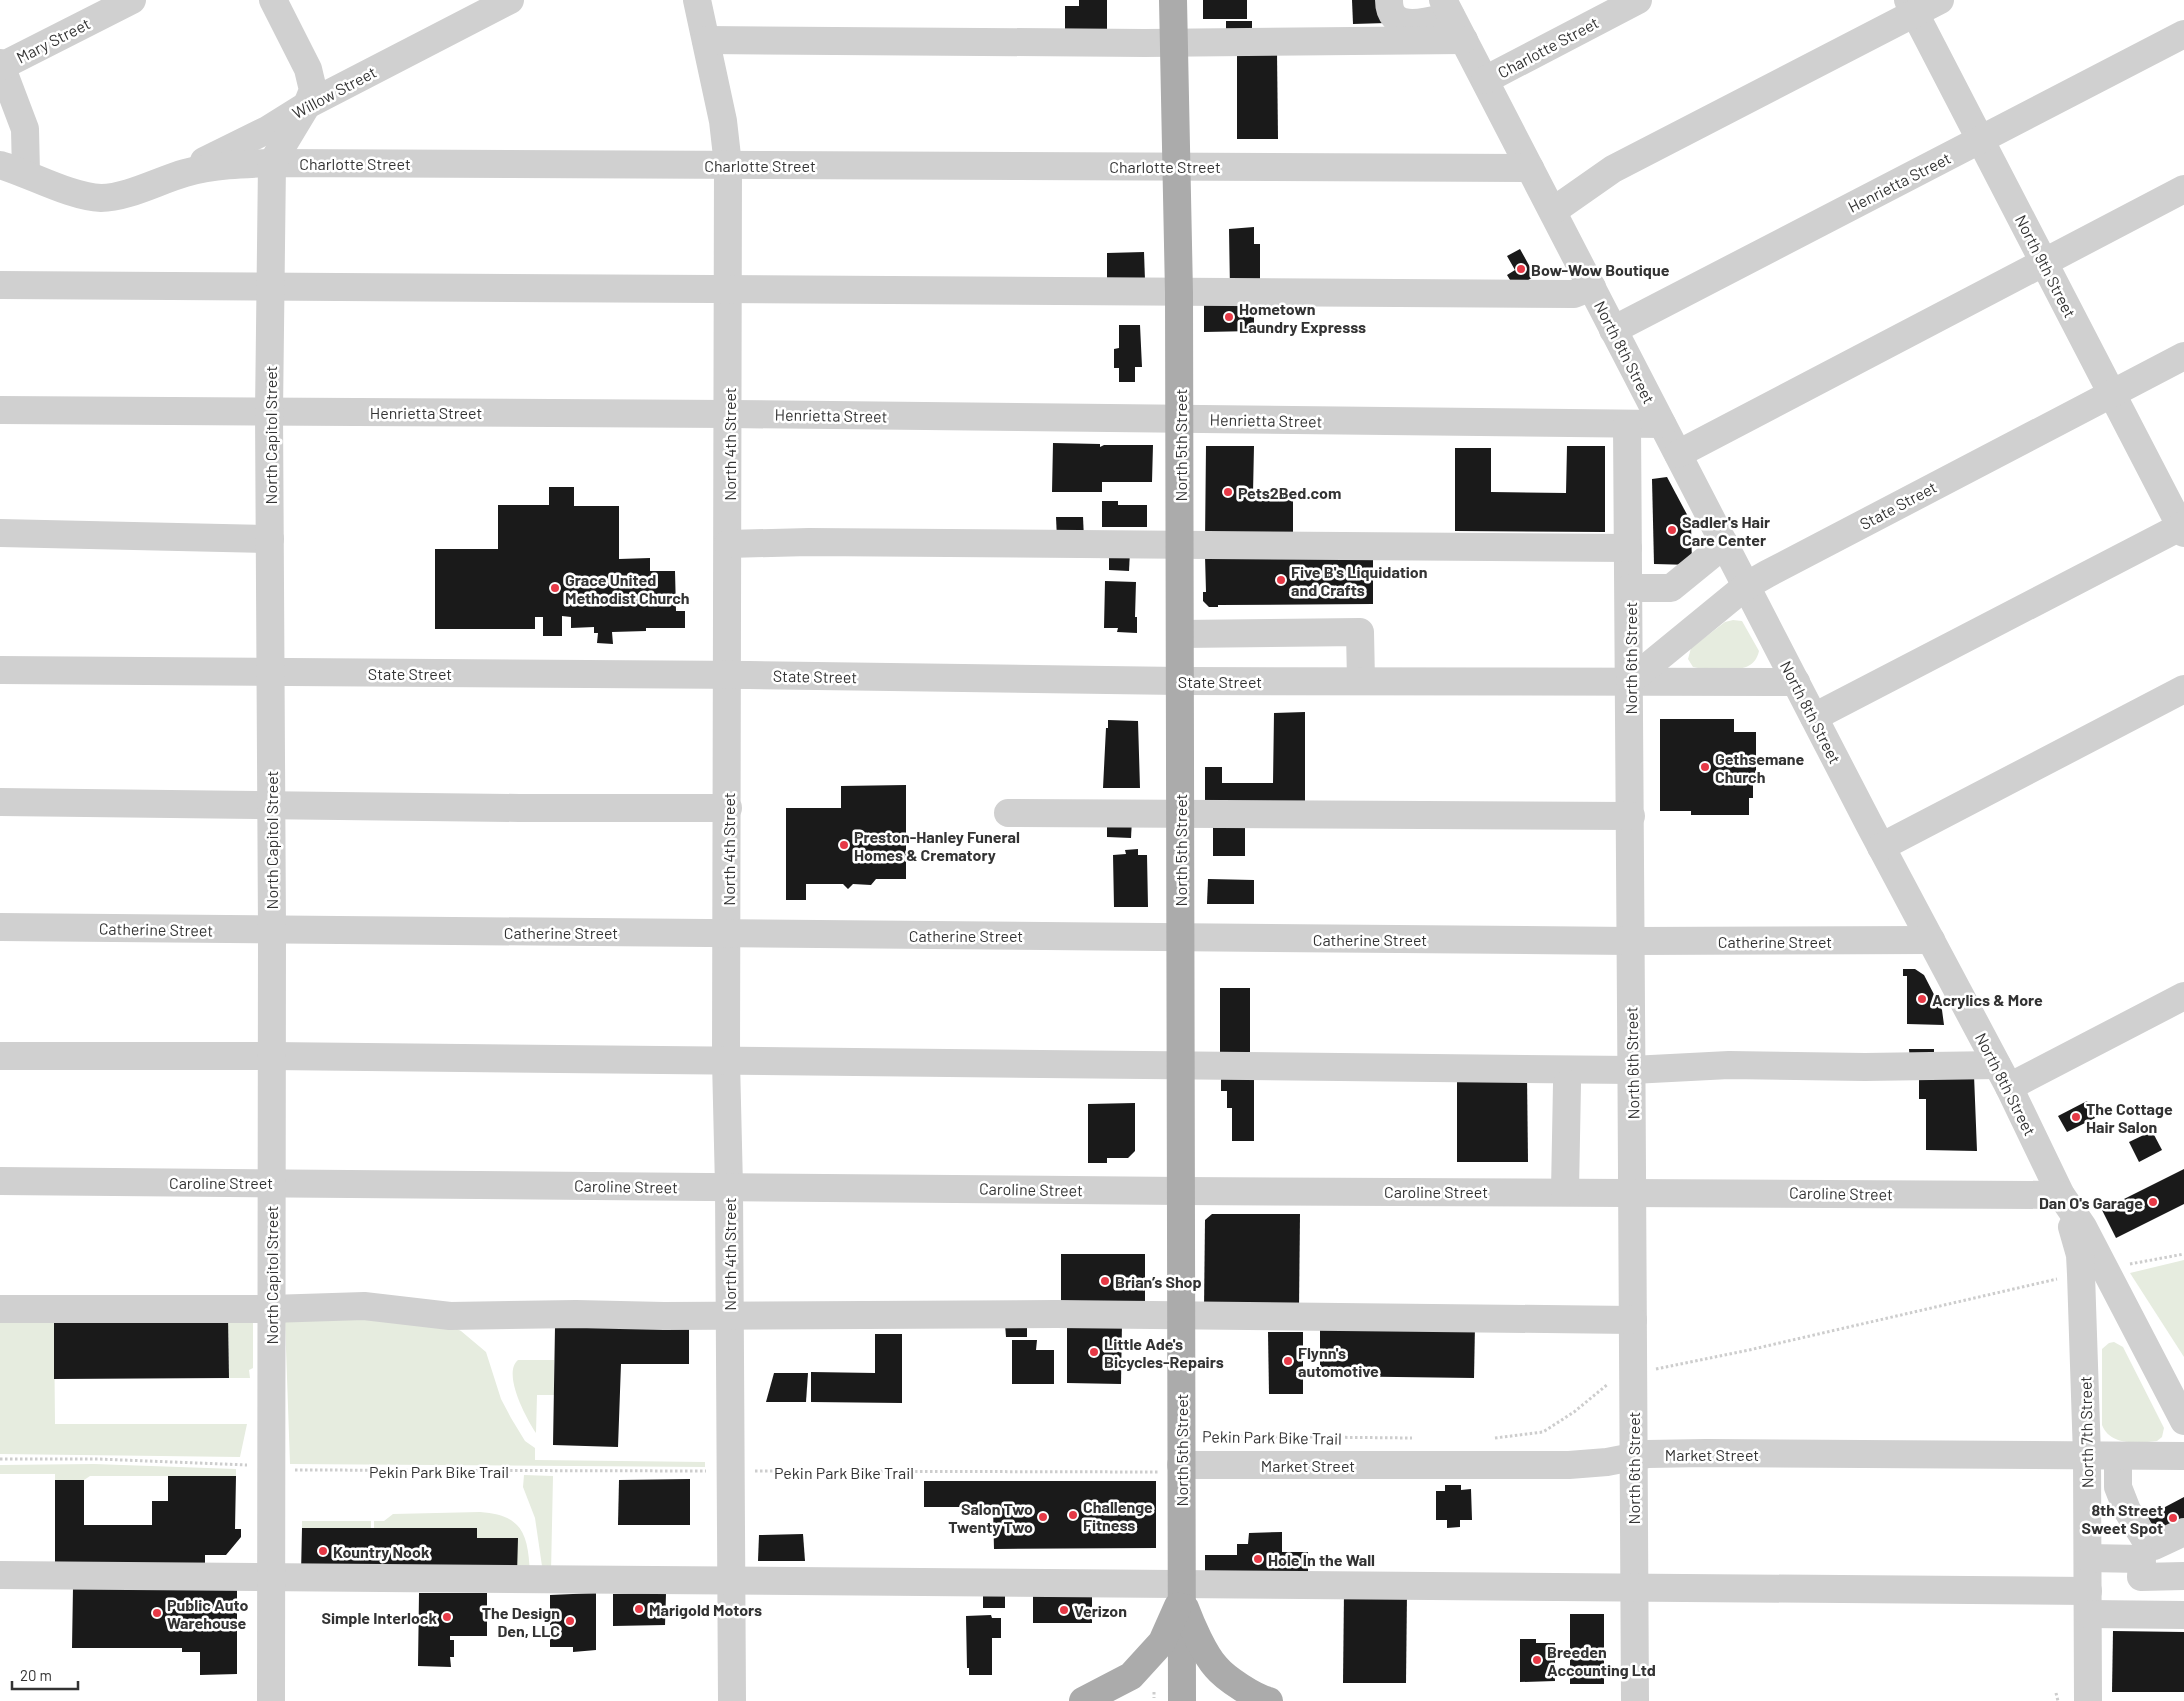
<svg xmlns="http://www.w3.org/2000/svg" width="2184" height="1701" font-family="Barlow,sans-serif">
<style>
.green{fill:#e6ecdf}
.building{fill:#1a1a1a}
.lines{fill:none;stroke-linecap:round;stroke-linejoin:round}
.path{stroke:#cdcdcd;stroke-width:3;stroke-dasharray:2.5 2.5;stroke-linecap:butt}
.minor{stroke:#d0d0d0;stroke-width:28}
.major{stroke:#ababab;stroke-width:28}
.poi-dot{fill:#e63946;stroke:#fff;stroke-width:2}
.labels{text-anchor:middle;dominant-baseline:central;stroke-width:5;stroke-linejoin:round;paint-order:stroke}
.street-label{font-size:16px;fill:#333;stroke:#fff}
.poi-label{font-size:16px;font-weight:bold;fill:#333;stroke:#fff;text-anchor:start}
</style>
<rect width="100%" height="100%" fill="#fff"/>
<g class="green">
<path d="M1733,620L1742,621L1759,651C1754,673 1733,669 1716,668C1708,668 1700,669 1693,667L1688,659L1691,648L1725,622Z"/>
<path d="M2184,1260V1357L2130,1273Z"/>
<path d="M228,1316L253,1322V1368L249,1370L250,1378H229Z"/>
<path d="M290,1316L445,1323L461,1331L486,1352L501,1399L511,1418L525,1441L535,1448V1460L705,1462V1467L290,1464L285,1320Z"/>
<path d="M0,1318L54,1319L55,1424H247L240,1457L0,1454Z"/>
<path d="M2114,1342L2123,1347L2164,1428L2162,1437L2157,1441C2138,1443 2110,1446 2102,1425V1349L2109,1343Z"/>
<path d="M518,1360H554V1395H537L536,1433C526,1418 502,1373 518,1360Z"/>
<path d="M94,1464L236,1469V1476H90L84,1480H55V1474H0V1465Z"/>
<path d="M524,1475L553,1476L551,1573H543L535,1518L523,1487Z"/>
<path d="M480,1512C523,1515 528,1534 530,1574L477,1538V1528H374V1521H384L393,1514Z"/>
<rect x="302" y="1521" width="69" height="7"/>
</g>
<g class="building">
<path d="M1079,0H1107V35H1065V6H1079Z"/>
<rect x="1203" y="0" width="44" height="19"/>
<path d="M1352,0H1386V23L1353,24Z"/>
<rect x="1226" y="21" width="26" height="15"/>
<path d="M1237,52H1277L1278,139H1237Z"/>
<path d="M1254,227V244H1260V290H1230L1229,229Z"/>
<path d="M1520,249L1535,276L1515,288L1507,275L1515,270L1507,256Z"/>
<path d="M1144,252L1145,280L1107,281V253Z"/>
<path d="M1254,300V331L1204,332V301Z"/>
<path d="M1119,325H1140L1142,367H1135V382H1119V368H1114V349L1119,348Z"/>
<path d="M1053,443L1100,444V447L1104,445H1153L1152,482H1102V492H1052Z"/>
<path d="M1206,446H1254L1253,493H1293V540L1205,542Z"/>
<path d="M1567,446H1605V532L1455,531V448H1491V492L1566,493Z"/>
<path d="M1667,477L1691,522L1692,565L1654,564L1652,479Z"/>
<path d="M549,487H574V506H619V559L650,558V571H675L676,611H685V628H646V631L612,632L613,644L597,643L598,633H594V627L571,628V617L562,616V636H543V617H535V629H435V549H498V505H549Z"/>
<path d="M1102,501H1118V505H1147V527H1102Z"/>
<path d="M1056,517H1083L1084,539H1057Z"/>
<path d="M1109,550L1130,551L1129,571L1109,570Z"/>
<path d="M1373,555V604L1218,605V607H1209L1203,601V592H1206L1205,556Z"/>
<path d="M1105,581L1136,582L1135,617H1137V633L1117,632L1118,628H1104Z"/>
<path d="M1305,712V809H1205V767H1222V783H1273L1274,713Z"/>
<path d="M1660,719H1734V732H1756V781H1753V798H1749V815H1691V811H1660Z"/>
<path d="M1108,720L1138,721L1140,788H1103L1106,728H1108Z"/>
<path d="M906,785V879H876L871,885L853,884L848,889L843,884H806V900H786V808H841V786Z"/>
<path d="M1107,819H1132L1131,838L1107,837Z"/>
<path d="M1245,822V856H1213V823Z"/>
<path d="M1138,849V855H1147L1148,907H1114L1113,855L1126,854L1125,850Z"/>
<path d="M1208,879L1254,880V904H1207Z"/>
<path d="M1903,969H1915L1924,975L1942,1010L1944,1025L1907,1024V976H1903Z"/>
<rect x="1220" y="988" width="30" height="65"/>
<path d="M1909,1049H1934V1061L1910,1062Z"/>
<path d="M1221,1073L1254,1079V1141H1232V1108H1227V1091H1221Z"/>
<path d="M1457,1075H1527L1528,1162H1457Z"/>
<path d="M1919,1075H1974L1977,1151L1926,1150V1099H1919Z"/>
<path d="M2087,1101L2095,1118L2067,1132L2058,1116Z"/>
<path d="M1135,1103V1151L1128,1158H1107V1163H1088V1104Z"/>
<path d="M2152,1131L2162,1150L2139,1162L2129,1142Z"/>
<path d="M2184,1169V1204L2116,1238L2102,1210Z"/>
<path d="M1212,1214H1300L1299,1309H1204L1205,1220Z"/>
<rect x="1061" y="1254" width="84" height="52"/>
<path d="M228,1316L229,1378L54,1379V1319Z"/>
<path d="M1067,1321L1122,1322L1121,1384L1067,1383Z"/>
<path d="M1005,1324H1027V1337H1006Z"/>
<path d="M1320,1324L1475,1325L1474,1378L1320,1376Z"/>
<path d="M555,1327L689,1328V1364H621L618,1447L553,1445Z"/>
<path d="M1268,1332H1303V1394H1269Z"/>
<path d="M875,1334H902V1403L811,1402V1372L875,1373Z"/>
<path d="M1012,1340H1037L1036,1350H1054V1384H1012Z"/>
<path d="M774,1373H808L806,1402H766Z"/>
<path d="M168,1476H236L235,1529H241V1537L226,1555H205V1569L55,1568V1480H84V1525H152V1501H168Z"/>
<path d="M690,1479V1525H618L619,1480Z"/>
<path d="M924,1481H1156V1548L994,1549L993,1507H924Z"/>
<path d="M1445,1485H1461V1490L1471,1489L1472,1520H1460V1527L1447,1528V1520H1436V1491H1445Z"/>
<path d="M2184,1497V1527L2160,1540L2142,1524L2149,1520L2148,1516Z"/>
<path d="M302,1528H477V1538H518L517,1574H301Z"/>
<path d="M1282,1532V1552H1308V1578L1205,1579V1555H1237V1544H1248L1249,1533Z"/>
<path d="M803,1534L805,1561H758L759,1535Z"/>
<path d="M237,1582V1674L200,1675V1652H182V1648H72L73,1587Z"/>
<rect x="983" y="1587" width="22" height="21"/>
<path d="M1092,1592V1623H1033V1593Z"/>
<path d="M1344,1592H1407L1406,1683H1343Z"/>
<path d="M419,1593H487V1636H450V1640H454V1657H450L451,1667L418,1666Z"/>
<path d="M596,1593V1650L573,1652V1647H550V1595Z"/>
<path d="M666,1593L665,1625L613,1626V1594Z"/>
<rect x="1570" y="1614" width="34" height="70"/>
<path d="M991,1615L992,1618H1001V1638H992V1675H969V1668H967L966,1616Z"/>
<path d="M2113,1631L2184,1632V1692H2112Z"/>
<path d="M1520,1639H1536V1643H1555V1681L1520,1682Z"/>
</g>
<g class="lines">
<g class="path">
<path d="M2130,1264L2184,1254"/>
<path d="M1656,1369L1749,1350L2057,1279"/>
<path d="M1205,1436L1412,1438"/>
<path d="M1495,1438L1543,1432L1574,1412L1608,1384"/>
<path d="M0,1459H98L247,1465"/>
<path d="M295,1470L706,1471"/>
<path d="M755,1471L1158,1472"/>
<path d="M1154,1692V1698"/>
<path d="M2056,1693L2058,1701"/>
</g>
<g class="minor">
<path d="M697,0L723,121L728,165L726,1061L729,1187L732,1701"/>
<path d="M1389,0C1389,35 1429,21 1451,16"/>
<path d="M1443,0L1869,824L2009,1087L2061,1195L2083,1227L2184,1421"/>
<path d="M1908,0L2184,533"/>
<path d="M706,40L1145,43L1464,40"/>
<path d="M0,63L25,129L26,173"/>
<path d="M2,66L132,0"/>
<path d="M1485,80L1638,0"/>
<path d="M204,161L267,130L307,105L510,0"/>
<path d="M0,165C30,174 71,197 101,198C127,198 160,180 185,173C214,165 242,164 272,163L1530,168"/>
<path d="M1553,211L1613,169L1940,0"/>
<path d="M0,285L1574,294L1592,287"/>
<path d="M1613,330L2184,34"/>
<path d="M0,410L729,414L1662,424"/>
<path d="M1627,425C1632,850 1631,1276 1635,1701"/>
<path d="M1678,454L2184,189"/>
<path d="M0,533L270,539"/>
<path d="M728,544L809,542L1628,548"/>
<path d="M1629,588H1671L1725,544"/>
<path d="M1180,634L1360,632L1361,681"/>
<path d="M0,670L749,675L1180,681L1796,682"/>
<path d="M1630,681L1746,586L1767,574L2184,356"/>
<path d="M1814,717L2184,525"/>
<path d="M0,802L519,808H728"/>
<path d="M1008,813L1631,816"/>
<path d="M1881,847L2184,689"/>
<path d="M0,927L1631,941L1931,940"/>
<path d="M0,1056H271L1632,1070L1729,1065L1865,1067L1997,1065"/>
<path d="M2009,1087L2184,996"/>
<path d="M0,1181L1182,1191L2061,1195"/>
<path d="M1565,1191L1567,1084"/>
<path d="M2072,1227L2080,1255L2081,1274L2087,1456L2088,1701"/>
<path d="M0,1309H270L364,1306L450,1316L576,1314L664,1316L1056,1314L1633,1320"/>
<path d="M2118,1456V1487L2127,1510L2148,1544L2154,1546L2184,1532"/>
<path d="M1181,1465H1569L1607,1462L1648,1454L1706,1453L2184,1456"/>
<path d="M2088,1558L2142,1559L2141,1577L2184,1576"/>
<path d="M0,1575L2088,1591"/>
<path d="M2088,1614L2184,1615"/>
<path d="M271,1701L272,930L269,412L272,163L307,105L313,90L308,69L273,0"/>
</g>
<g class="major">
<path d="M1173,0L1179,293L1182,1701"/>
<path d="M1185,1608C1191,1624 1204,1654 1216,1667C1226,1679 1254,1697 1269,1701"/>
<path d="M1083,1701L1131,1676L1162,1642L1178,1606"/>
</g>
</g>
<g class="poi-dot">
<circle cx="1521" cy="269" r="5"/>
<circle cx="1229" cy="317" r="5"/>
<circle cx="1228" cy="492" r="5"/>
<circle cx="1672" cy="530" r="5"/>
<circle cx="1281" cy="580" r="5"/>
<circle cx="555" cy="588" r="5"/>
<circle cx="1705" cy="767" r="5"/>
<circle cx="844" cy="845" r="5"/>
<circle cx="1922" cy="999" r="5"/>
<circle cx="2076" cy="1117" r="5"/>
<circle cx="2153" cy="1202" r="5"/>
<circle cx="1105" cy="1281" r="5"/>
<circle cx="1094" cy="1352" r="5"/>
<circle cx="1288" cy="1361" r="5"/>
<circle cx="1073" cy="1515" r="5"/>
<circle cx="1043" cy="1517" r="5"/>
<circle cx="2173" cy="1518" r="5"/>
<circle cx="323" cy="1551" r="5"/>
<circle cx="1258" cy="1559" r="5"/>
<circle cx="639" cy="1609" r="5"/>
<circle cx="1064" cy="1610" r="5"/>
<circle cx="157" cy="1613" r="5"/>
<circle cx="447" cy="1617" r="5"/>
<circle cx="570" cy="1621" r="5"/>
<circle cx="1537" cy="1660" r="5"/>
</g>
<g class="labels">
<g class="street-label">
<text transform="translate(53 40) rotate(-27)">Mary Street</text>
<text transform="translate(1548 47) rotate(-28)">Charlotte Street</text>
<text transform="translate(334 92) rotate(-28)">Willow Street</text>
<text x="355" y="163">Charlotte Street</text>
<text x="760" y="165">Charlotte Street</text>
<text x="1165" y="166">Charlotte Street</text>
<text transform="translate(1899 182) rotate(-27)">Henrietta Street</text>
<text transform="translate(2046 266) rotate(63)">North 9th Street</text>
<text transform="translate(1625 352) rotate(63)">North 8th Street</text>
<text x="426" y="412">Henrietta Street</text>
<text transform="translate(831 415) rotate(1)">Henrietta Street</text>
<text transform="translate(1266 420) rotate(1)">Henrietta Street</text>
<text transform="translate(270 435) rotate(-90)">North Capitol Street</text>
<text transform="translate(729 444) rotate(-90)">North 4th Street</text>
<text transform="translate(1180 445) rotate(-90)">North 5th Street</text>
<text transform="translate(1898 505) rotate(-28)">State Street</text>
<text transform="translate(1630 658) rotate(-90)">North 6th Street</text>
<text x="410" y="673">State Street</text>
<text transform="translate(815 676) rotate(1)">State Street</text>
<text x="1220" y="681">State Street</text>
<text transform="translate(1811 712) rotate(63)">North 8th Street</text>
<text transform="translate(271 840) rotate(-90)">North Capitol Street</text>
<text transform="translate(728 849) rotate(-90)">North 4th Street</text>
<text transform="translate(1180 850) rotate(-90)">North 5th Street</text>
<text transform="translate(156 929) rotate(1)">Catherine Street</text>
<text x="561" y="932">Catherine Street</text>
<text x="966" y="935">Catherine Street</text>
<text x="1370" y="939">Catherine Street</text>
<text x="1775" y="941">Catherine Street</text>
<text transform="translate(1632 1063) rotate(-91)">North 6th Street</text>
<text transform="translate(2006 1084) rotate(63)">North 8th Street</text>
<text x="221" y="1182">Caroline Street</text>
<text transform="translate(626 1186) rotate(1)">Caroline Street</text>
<text transform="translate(1031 1189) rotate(1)">Caroline Street</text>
<text x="1436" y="1191">Caroline Street</text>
<text transform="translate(1841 1193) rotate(1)">Caroline Street</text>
<text transform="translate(729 1254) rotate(-90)">North 4th Street</text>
<text transform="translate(271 1275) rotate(-90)">North Capitol Street</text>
<text transform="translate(2086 1432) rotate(-91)">North 7th Street</text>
<text transform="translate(1272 1437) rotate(1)">Pekin Park Bike Trail</text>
<text transform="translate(1181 1450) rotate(-90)">North 5th Street</text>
<text x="1712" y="1454">Market Street</text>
<text x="1308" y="1465">Market Street</text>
<text transform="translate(1633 1468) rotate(-90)">North 6th Street</text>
<text x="439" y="1471">Pekin Park Bike Trail</text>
<text x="844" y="1472">Pekin Park Bike Trail</text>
</g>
<g class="poi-label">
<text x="1531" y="269">Bow-Wow Boutique</text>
<text x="1239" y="308">Hometown<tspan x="1239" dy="18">Laundry Expresss</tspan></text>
<text x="1238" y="492">Pets2Bed.com</text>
<text x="1682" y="521">Sadler's Hair<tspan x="1682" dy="18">Care Center</tspan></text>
<text x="1291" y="571">Five B's Liquidation<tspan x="1291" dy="18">and Crafts</tspan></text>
<text x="565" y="579">Grace United<tspan x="565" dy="18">Methodist Church</tspan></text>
<text x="1715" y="758">Gethsemane<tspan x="1715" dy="18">Church</tspan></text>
<text x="854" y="836">Preston-Hanley Funeral<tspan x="854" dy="18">Homes &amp; Crematory</tspan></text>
<text x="1932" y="999">Acrylics &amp; More</text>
<text x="2086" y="1108">The Cottage<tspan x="2086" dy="18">Hair Salon</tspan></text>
<text x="2143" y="1202" text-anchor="end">Dan O's Garage</text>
<text x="1115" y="1281">Brian’s Shop</text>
<text x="1104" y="1343">Little Ade's<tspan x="1104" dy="18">Bicycles-Repairs</tspan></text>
<text x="1298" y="1352">Flynn's<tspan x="1298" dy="18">automotive</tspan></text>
<text x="1083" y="1506">Challenge<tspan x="1083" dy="18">Fitness</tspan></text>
<text x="1033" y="1508" text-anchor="end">Salon Two<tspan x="1033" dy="18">Twenty Two</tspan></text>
<text x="2163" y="1509" text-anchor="end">8th Street<tspan x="2163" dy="18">Sweet Spot</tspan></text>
<text x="333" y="1551">Kountry Nook</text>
<text x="1268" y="1559">Hole In the Wall</text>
<text x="167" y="1604">Public Auto<tspan x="167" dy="18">Warehouse</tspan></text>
<text x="649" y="1609">Marigold Motors</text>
<text x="1074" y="1610">Verizon</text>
<text x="560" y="1612" text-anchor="end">The Design<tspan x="560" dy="18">Den, LLC</tspan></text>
<text x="437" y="1617" text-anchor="end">Simple Interlock</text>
<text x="1547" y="1651">Breeden<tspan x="1547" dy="18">Accounting Ltd</tspan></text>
</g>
</g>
<path d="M12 1681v8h66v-8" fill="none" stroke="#333333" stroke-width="2.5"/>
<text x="20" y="1681" font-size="15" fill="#333333" stroke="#ffffff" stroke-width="4" paint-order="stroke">20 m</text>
</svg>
